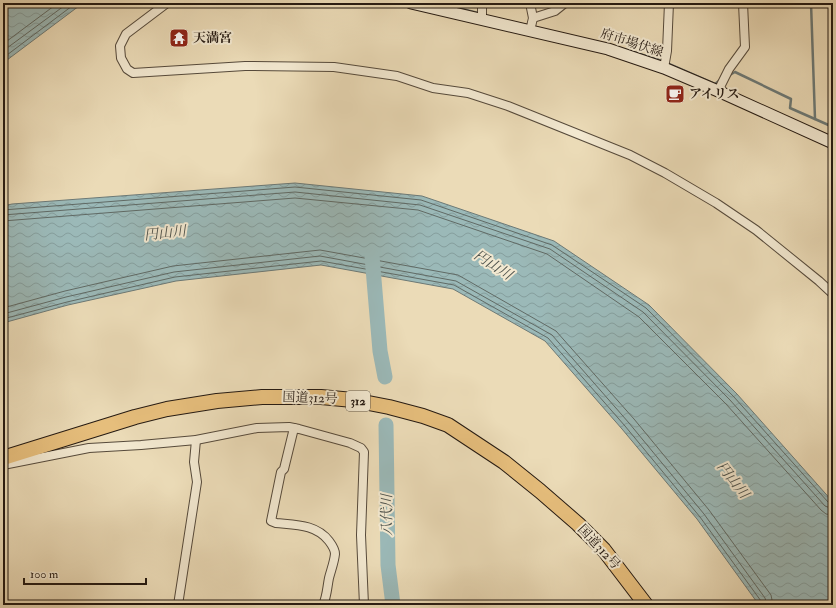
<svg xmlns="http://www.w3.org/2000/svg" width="836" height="608" font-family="'IM FELL Double Pica','Noto Serif JP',serif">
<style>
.water{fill:url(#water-waves);stroke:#6c7976}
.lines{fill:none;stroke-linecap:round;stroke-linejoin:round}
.shore{stroke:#606a65;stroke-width:1}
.stream{stroke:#6c7976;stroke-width:2.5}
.river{stroke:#9bb9b8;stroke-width:15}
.street-casing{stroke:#564a3b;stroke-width:10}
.secondary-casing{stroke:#251a12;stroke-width:13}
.highway-casing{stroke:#251a12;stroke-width:16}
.street{stroke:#f2e8d0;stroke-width:8}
.secondary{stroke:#f2e8d0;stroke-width:11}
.highway{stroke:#e6be7c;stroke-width:14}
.labels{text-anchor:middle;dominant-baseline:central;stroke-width:4;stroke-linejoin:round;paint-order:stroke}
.shield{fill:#f2e8d0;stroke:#62584b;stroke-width:1}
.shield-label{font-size:12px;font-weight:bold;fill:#251a12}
.poi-label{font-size:13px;font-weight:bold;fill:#251a12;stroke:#f2e8d0;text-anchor:start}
.street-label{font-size:13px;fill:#251a12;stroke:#f2e8d0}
.water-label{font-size:14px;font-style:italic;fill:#4e524c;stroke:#f2e8d0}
</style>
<defs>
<pattern id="water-waves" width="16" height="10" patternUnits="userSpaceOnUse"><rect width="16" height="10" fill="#9bb9b8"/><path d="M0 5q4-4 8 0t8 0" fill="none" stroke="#859e9d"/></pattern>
</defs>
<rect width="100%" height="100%" fill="#ebdbb7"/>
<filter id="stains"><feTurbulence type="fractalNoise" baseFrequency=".005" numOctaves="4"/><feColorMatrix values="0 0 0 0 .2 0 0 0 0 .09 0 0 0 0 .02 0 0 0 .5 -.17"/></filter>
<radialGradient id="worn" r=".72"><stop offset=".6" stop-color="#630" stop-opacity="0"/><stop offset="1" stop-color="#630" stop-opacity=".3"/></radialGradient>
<g class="water">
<path d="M3,3H83L3,63Z"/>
<path d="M295,183L422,196L554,241L649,305L737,394L833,502V605H759L697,519L622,429L545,341L453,289L321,265L176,281L68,305L3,323V206L12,204Z"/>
</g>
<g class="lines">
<g class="shore">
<path d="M3,44L58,3"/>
<path d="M3,51L68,3"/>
<path d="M3,58L76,3"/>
<path d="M3,210L295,187L421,200L552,245L646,308L734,397L828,502L833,504"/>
<path d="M3,215L295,192L420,205L550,249L643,312L730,400L825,506L833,509"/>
<path d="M3,221L295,198L418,210L547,254L639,317L726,404L821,510L826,514L833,515"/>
<path d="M3,308L65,291L173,266L320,250L458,275L556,331L634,419L709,510L771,595L773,605"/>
<path d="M3,314L66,297L174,272L320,256L456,281L552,335L629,423L704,514L765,598L767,605"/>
<path d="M3,319L67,302L175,277L321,261L454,285L548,338L625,426L700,517L761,601L762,605"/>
</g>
<g class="stream">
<path d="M438,3L478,13"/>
<path d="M811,3L815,119"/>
<path d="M627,50L662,61L715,84L720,80"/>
<path d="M728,76L735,72L791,99L790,108L833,127"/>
</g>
<g class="river">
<path d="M372,256L380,351L385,377"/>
<path d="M386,425L388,565L393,605"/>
</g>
<defs>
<g id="street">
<path d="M167,3L126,34L120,46L121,58L127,69L133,73L245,66L334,67L397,76L433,88L468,93L508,106L630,155L665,173L716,203L756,230L819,281L833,294"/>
<path d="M530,3L533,18L530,31"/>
<path d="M533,18L555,11L565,3"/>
<path d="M482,19V3"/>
<path d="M664,68L667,51L669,3"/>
<path d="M718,91L729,69L745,47L743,3"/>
<path d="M294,428L284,469L281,472L271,521L276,523C295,525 316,524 329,541C332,545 335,549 335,554C334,563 331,570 329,578C327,588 327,596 323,605"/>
<path d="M3,465L89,448L141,445L196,440L257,428L289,427L299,429L350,443L361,448L364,452L361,535L364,605"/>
<path d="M178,605L197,482L194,462L196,440"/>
</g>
<path id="secondary" d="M411,3L608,49L664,68L718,91L833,143"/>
<path id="highway" d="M3,458L135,417L167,409L217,401L262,397H321L353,400L389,407L423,416L448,425L504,462L540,491L578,524L604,550L646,605"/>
</defs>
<use href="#street" class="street-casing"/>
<use href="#secondary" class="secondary-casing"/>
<use href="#highway" class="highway-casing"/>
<use href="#street" class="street"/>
<use href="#secondary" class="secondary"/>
<use href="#highway" class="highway"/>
</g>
<defs>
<symbol id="temple-square" viewBox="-11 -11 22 22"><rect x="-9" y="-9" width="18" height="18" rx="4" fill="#8f2418" stroke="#f2e8d0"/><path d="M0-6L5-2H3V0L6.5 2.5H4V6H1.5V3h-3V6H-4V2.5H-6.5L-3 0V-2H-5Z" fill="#fff"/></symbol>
<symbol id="cafe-square" viewBox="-11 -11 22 22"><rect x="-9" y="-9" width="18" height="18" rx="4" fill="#8f2418" stroke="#f2e8d0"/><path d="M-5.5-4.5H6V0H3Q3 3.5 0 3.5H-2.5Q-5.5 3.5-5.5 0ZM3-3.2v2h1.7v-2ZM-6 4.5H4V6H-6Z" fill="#fff"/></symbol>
</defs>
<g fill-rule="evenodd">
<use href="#temple-square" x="168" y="27" width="22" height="22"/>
<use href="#cafe-square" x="664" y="83" width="22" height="22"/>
</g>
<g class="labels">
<rect class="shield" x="346" y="391" width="24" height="20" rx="3"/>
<g class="shield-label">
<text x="358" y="401">312</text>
</g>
<g class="poi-label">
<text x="193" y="38">天満宮</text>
<text x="689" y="94">アイリス</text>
</g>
<g class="street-label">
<text transform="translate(632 43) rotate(18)">府市場伏線</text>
<text transform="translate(310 398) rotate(2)">国道312号</text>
<text transform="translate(599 547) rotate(47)">国道312号</text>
</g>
<g class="water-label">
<text transform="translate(165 233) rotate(-6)">円山川</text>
<text transform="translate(493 265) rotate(33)">円山川</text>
<text transform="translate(733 480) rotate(52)">円山川</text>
<text transform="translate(387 515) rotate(-91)">八代川</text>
</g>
</g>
<rect width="836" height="608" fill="none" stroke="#ebdbb7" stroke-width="16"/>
<rect x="4" y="4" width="828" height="600" fill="none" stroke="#251a12" stroke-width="2"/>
<rect x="8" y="8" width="820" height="592" fill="none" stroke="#251a12"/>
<path d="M24 578v6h122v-6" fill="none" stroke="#251a12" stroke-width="2"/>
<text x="30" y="578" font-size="12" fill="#251a12" stroke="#f2e8d0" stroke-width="3" paint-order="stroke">100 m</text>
<rect width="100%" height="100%" filter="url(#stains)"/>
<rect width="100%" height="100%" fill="url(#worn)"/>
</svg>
